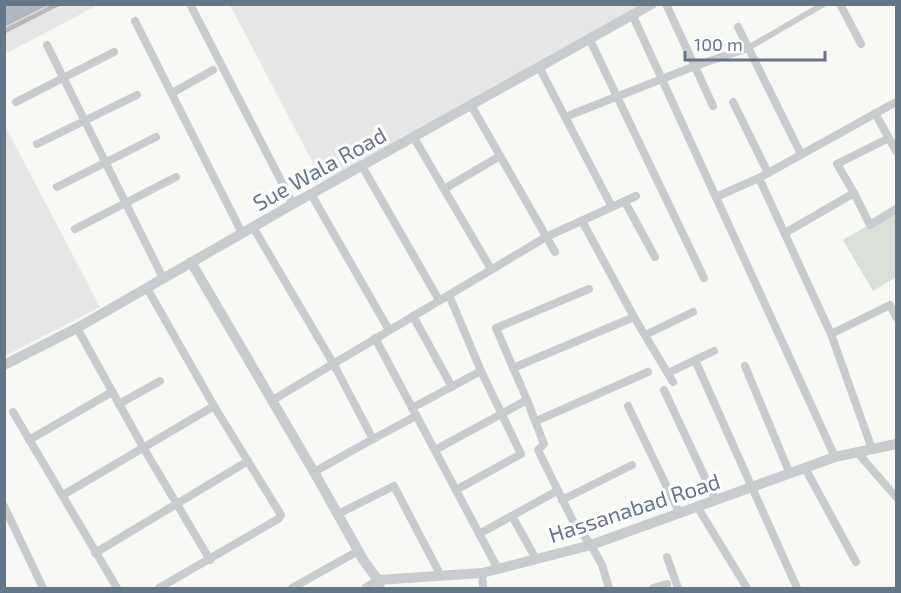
<svg xmlns="http://www.w3.org/2000/svg" width="901" height="593" font-family="'Exo 2',sans-serif">
<style>
.built{fill:#e6e7e6}
.green{fill:#d9e1d6}
.shadow{fill:#0003}
.building{fill:#b0b8bf;stroke:#dadad7;stroke-width:1.5}
.lines{fill:none;stroke-linecap:round;stroke-linejoin:round}
.pedestrian{stroke:#c8cccf;stroke-width:6}
.minor{stroke:#c8cccf;stroke-width:8}
.tertiary{stroke:#c8cccf;stroke-width:10}
.labels{text-anchor:middle;dominant-baseline:central;stroke-width:6;stroke-linejoin:round;paint-order:stroke}
.street-label{font-size:22px;fill:#647789;stroke:#fff}
</style>
<rect width="100%" height="100%" fill="#f8f8f5"/>
<g class="built">
<path d="M5,5H98L5,54Z"/>
<path d="M230,5H654L325,186Z"/>
<path d="M4,124L100,307L5,356H4Z"/>
</g>
<path class="green" d="M894,210L896,214V277L873,291L843,240Z"/>
<path class="shadow" d="M4,4H63L4,34Z"/>
<path class="building" d="M4,4H52L4,28Z"/>
<g class="lines">
<path class="pedestrian" d="M748,48L824,4"/>
<g class="minor">
<path d="M190,4L293,204"/>
<path d="M666,4L713,106"/>
<path d="M840,4L861,44"/>
<path d="M632,14L835,457"/>
<path d="M135,21L242,233"/>
<path d="M738,27L801,154"/>
<path d="M589,38L704,278"/>
<path d="M47,45L163,278"/>
<path d="M539,67L612,207"/>
<path d="M172,93L213,70"/>
<path d="M16,102L114,52"/>
<path d="M733,102L768,173"/>
<path d="M471,105L555,252"/>
<path d="M875,113L896,151"/>
<path d="M565,117L695,66L748,48"/>
<path d="M414,138L491,269"/>
<path d="M37,144L137,95"/>
<path d="M362,166L439,300"/>
<path d="M57,187L156,137"/>
<path d="M444,189L500,156"/>
<path d="M854,193L837,164L889,138"/>
<path d="M311,194L389,330"/>
<path d="M716,197L759,178"/>
<path d="M625,202L655,257"/>
<path d="M582,221L634,317L673,382"/>
<path d="M253,227L333,363L373,439L314,472"/>
<path d="M75,229L176,177"/>
<path d="M785,233L854,193L870,225L896,209"/>
<path d="M147,288L214,406L281,515L278,519L159,588"/>
<path d="M413,316L452,387"/>
<path d="M77,328L143,447L210,560"/>
<path d="M831,334L890,305L896,317"/>
<path d="M645,335L693,312"/>
<path d="M375,338L498,569"/>
<path d="M695,360L797,588"/>
<path d="M745,366L790,474"/>
<path d="M513,368L634,317"/>
<path d="M668,373L714,351"/>
<path d="M664,390L716,501"/>
<path d="M527,400L496,328L589,289"/>
<path d="M271,401L546,237L636,196"/>
<path d="M119,404L160,381"/>
<path d="M628,406L680,514"/>
<path d="M412,408L481,371L449,295"/>
<path d="M13,412L117,588"/>
<path d="M536,421L648,372"/>
<path d="M373,439L416,416"/>
<path d="M29,440L112,392"/>
<path d="M872,449L831,334L759,178L896,102"/>
<path d="M435,450L527,400L544,444L538,450L573,521L591,545L602,565L609,588"/>
<path d="M857,452L896,497"/>
<path d="M805,468L856,562"/>
<path d="M456,490L521,454L481,371"/>
<path d="M63,495L214,406"/>
<path d="M562,500L632,465"/>
<path d="M4,506L43,588"/>
<path d="M698,508L747,588"/>
<path d="M338,514L394,486L441,576"/>
<path d="M512,516L536,559"/>
<path d="M479,534L557,491"/>
<path d="M95,553L248,461"/>
<path d="M667,557L678,588"/>
<path d="M482,573L483,588"/>
<path d="M292,588L358,551"/>
<path d="M365,588L378,580L381,588"/>
<path d="M653,588L667,584"/>
</g>
<g class="tertiary">
<path d="M191,262L314,472L364,561L378,580L482,573L591,545L835,457L896,444"/>
<path d="M4,365L77,328L293,204L652,4"/>
</g>
</g>
<g class="labels">
<g class="street-label">
<text transform="translate(319 168) rotate(-29)">Sue Wala Road</text>
<text transform="translate(634 507) rotate(-18)">Hassanabad Road</text>
</g>
</g>
<rect width="901" height="593" fill="none" stroke="#647789" stroke-width="12"/>
<path d="M685 51v9h140v-9" fill="none" stroke="#647789" stroke-width="3"/>
<text x="694" y="51" font-size="18" fill="#647789" stroke="#ffffff" stroke-width="4.5" paint-order="stroke">100 m</text>
</svg>
